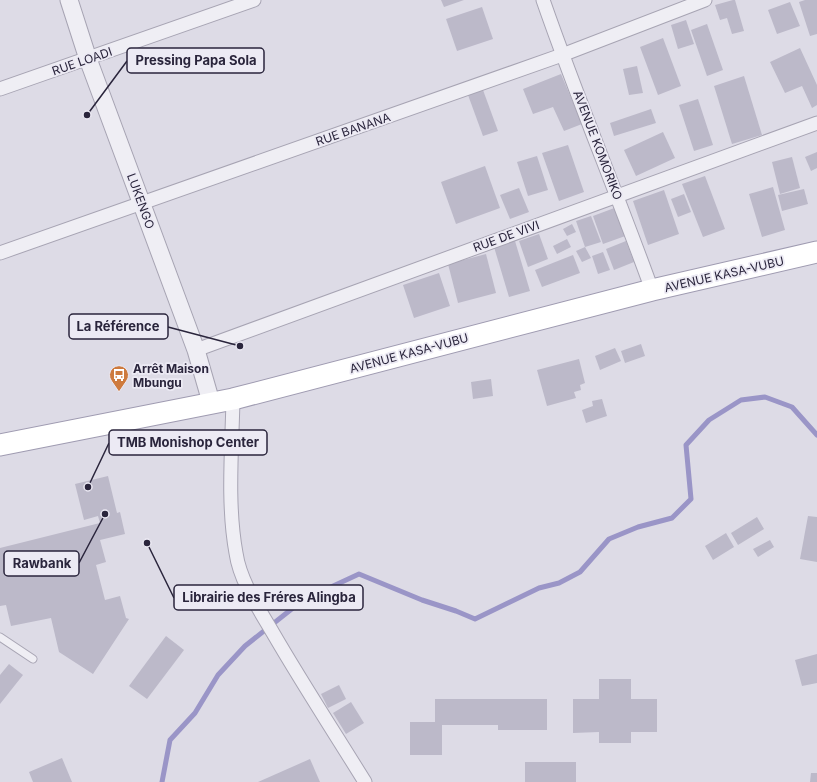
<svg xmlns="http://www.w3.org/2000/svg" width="817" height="782" font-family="Inter,sans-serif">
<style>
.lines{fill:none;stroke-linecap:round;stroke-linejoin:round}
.stream{stroke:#9a95c7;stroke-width:5}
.building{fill:#bcb9c9}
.service-casing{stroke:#a7a4b3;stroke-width:9}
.minor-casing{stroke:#a7a4b3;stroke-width:15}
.tertiary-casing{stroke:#a7a4b3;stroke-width:19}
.primary-casing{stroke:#9f9bb1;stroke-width:23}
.service{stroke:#efeef4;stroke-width:7}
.minor{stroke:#efeef4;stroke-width:13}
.tertiary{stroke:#efeef4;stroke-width:17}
.primary{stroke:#fff;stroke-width:21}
.labels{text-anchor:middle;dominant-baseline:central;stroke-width:3.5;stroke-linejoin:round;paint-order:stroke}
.street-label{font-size:12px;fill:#2a253c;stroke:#eceaf4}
.poi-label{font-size:12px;font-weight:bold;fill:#2a253c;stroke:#eceaf4;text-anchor:start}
.leader{fill:none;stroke:#2a253c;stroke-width:1.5}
.callout-dot{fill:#2a253c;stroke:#eceaf4;stroke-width:1.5}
.callout{fill:#eceaf4;stroke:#2a253c;stroke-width:1.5}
.callout-label{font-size:13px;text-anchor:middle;font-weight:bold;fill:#2a253c}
</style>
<rect width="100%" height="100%" fill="#dddbe6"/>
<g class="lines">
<path class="stream" d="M162,782L170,740L195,713L218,675L245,646L303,600L359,574L422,600L456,611L475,619L539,588L559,583L580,572L609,539L638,527L672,518L691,499L686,445L709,420L741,400L765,397L792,407L817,435"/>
</g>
<g class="building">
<path d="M441,0H464L444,7Z"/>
<path d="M733,0H735L744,31L732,34L727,18L720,20L715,5Z"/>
<path d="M805,0H817V34L810,36L799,2Z"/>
<path d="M790,2L800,26L777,34L768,10Z"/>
<path d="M482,7L493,39L457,51L446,19Z"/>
<path d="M686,20L694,44L678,49L671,25Z"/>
<path d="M707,24L723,70L707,76L691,30Z"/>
<path d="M663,38L681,86L658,95L640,47Z"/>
<path d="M800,48L817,85V105L812,108L802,86L785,93L770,62Z"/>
<path d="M637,66L643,93L629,95L623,69Z"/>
<path d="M561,74L582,124L564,131L553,107L533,114L523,89Z"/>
<path d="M744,76L762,135L732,144L714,86Z"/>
<path d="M483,90L498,131L483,136L468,95Z"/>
<path d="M698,99L713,145L694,151L679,105Z"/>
<path d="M651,109L656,123L614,136L610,123Z"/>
<path d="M663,132L675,158L636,176L624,150Z"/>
<path d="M568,145L584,192L559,201L542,153Z"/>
<path d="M817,152V168L811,171L805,157Z"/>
<path d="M537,156L548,190L528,196L517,162Z"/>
<path d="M792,157L800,188L780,194L772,162Z"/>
<path d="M485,166L500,208L456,224L441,182Z"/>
<path d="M705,176L725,229L703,237L682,184Z"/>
<path d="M773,187L785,230L762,237L749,194Z"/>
<path d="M519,188L529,212L510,219L500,195Z"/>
<path d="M804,189L808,204L782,211L778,195Z"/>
<path d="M664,190L679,234L648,245L633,201Z"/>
<path d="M684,194L691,212L678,217L671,199Z"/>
<path d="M617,207L628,235L603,244L593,216Z"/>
<path d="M591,216L601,242L585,247L576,221Z"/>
<path d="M572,224L576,232L567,236L563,229Z"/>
<path d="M539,234L548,259L528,267L519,241Z"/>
<path d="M567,239L571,247L557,254L553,246Z"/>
<path d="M515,241L530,291L509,297L494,247Z"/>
<path d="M626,241L634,262L614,270L606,249Z"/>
<path d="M585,247L591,258L582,262L576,251Z"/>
<path d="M603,252L610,270L598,274L592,256Z"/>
<path d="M486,254L496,293L458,303L448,264Z"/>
<path d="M573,255L580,273L542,287L535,270Z"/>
<path d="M439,273L450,306L414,318L403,285Z"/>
<path d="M641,344L645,356L625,363L621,351Z"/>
<path d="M615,348L621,361L600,370L595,356Z"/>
<path d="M579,359L585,383L580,385L581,390L574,392L576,398L547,406L537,370Z"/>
<path d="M491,379L493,396L473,399L471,382Z"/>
<path d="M602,399L607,416L586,423L582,410L593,406L592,401Z"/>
<path d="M108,476L117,513L120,512L125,534L100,540L106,562L96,565L105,600L120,596L126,618L129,619L93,674L59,652L51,618L11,626L6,605L0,606V548L100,523L98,516L84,520L75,484Z"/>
<path d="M808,516L817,517V562L800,559Z"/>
<path d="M757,517L764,529L738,545L731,533Z"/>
<path d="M726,533L734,547L713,560L705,546Z"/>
<path d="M770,540L774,547L758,557L753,549Z"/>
<path d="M166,636L184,650L147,699L129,686Z"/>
<path d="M817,654V683L802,686L795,660Z"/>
<path d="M9,664L23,675L0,704V675Z"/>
<path d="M599,679H631V699H657V732H631V743H599V732L573,733V699H599Z"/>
<path d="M339,685L346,699L328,708L321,694Z"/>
<path d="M435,699H547V730H498V725H442V755H410V722H435Z"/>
<path d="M351,702L364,723L346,734L333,713Z"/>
<path d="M62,758L72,782H33L29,772Z"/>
<path d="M310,759L320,782H258Z"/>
<rect x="525" y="762" width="51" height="20"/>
<path d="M811,773H817V782H810Z"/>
</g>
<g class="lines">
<defs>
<path id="service" d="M0,637L33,659"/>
<g id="minor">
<path d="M543,0C577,98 617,193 652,290"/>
<path d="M0,89L254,0"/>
<path d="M0,253L562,55L705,0"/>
<path d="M196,350L817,123"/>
<path d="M233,399C232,449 227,504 236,553C240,581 259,609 273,633C302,683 334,732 365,782"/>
</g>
<path id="tertiary" d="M69,0L88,59L196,350L211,402"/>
<path id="primary" d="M0,445L233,399L652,290L817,252"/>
</defs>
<use href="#service" class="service-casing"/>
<use href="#minor" class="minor-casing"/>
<use href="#tertiary" class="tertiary-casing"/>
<use href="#primary" class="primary-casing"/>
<use href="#service" class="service"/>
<use href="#minor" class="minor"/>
<use href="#tertiary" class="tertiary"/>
<use href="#primary" class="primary"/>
</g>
<defs>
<symbol id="bus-pin" viewBox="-11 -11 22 30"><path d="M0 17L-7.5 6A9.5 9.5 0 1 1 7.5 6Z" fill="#ce7a3d" stroke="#eceaf4"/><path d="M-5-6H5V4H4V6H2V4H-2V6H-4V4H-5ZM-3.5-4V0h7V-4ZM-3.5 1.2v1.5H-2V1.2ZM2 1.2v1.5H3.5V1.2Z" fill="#fff"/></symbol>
</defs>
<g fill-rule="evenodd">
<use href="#bus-pin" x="108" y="364" width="22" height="30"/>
</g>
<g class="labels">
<g class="street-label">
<text transform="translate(82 61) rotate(-19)">RUE LOADI</text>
<text transform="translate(353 129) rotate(-19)">RUE BANANA</text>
<text transform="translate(598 145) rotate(69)">AVENUE KOMORIKO</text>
<text transform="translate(141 201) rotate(70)">LUKENGO</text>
<text transform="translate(506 236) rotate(-20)">RUE DE VIVI</text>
<text transform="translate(724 274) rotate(-13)">AVENUE KASA-VUBU</text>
<text transform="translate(409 353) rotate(-15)">AVENUE KASA-VUBU</text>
</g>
<g class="poi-label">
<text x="133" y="368">Arrêt Maison<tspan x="133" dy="14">Mbungu</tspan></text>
</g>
</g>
<path class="leader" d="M87 115L127 61M240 346L168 327M88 487L109 443M105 514L79 563M147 543L174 598"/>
<g class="callout-dot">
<circle cx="87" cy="115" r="4"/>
<circle cx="240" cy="346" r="4"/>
<circle cx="88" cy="487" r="4"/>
<circle cx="105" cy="514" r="4"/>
<circle cx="147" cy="543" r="4"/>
</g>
<g class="callout">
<rect x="127" y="48" width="137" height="25" rx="4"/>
<rect x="69" y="314" width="99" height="25" rx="4"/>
<rect x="109" y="430" width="158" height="25" rx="4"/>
<rect x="4" y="551" width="75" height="25" rx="4"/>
<rect x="174" y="585" width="189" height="25" rx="4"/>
</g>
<g class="callout-label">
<text x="196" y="65">Pressing Papa Sola</text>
<text x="118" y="331">La Référence</text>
<text x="188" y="447">TMB Monishop Center</text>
<text x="42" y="568">Rawbank</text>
<text x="269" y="602">Librairie des Fréres Alingba</text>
</g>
</svg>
